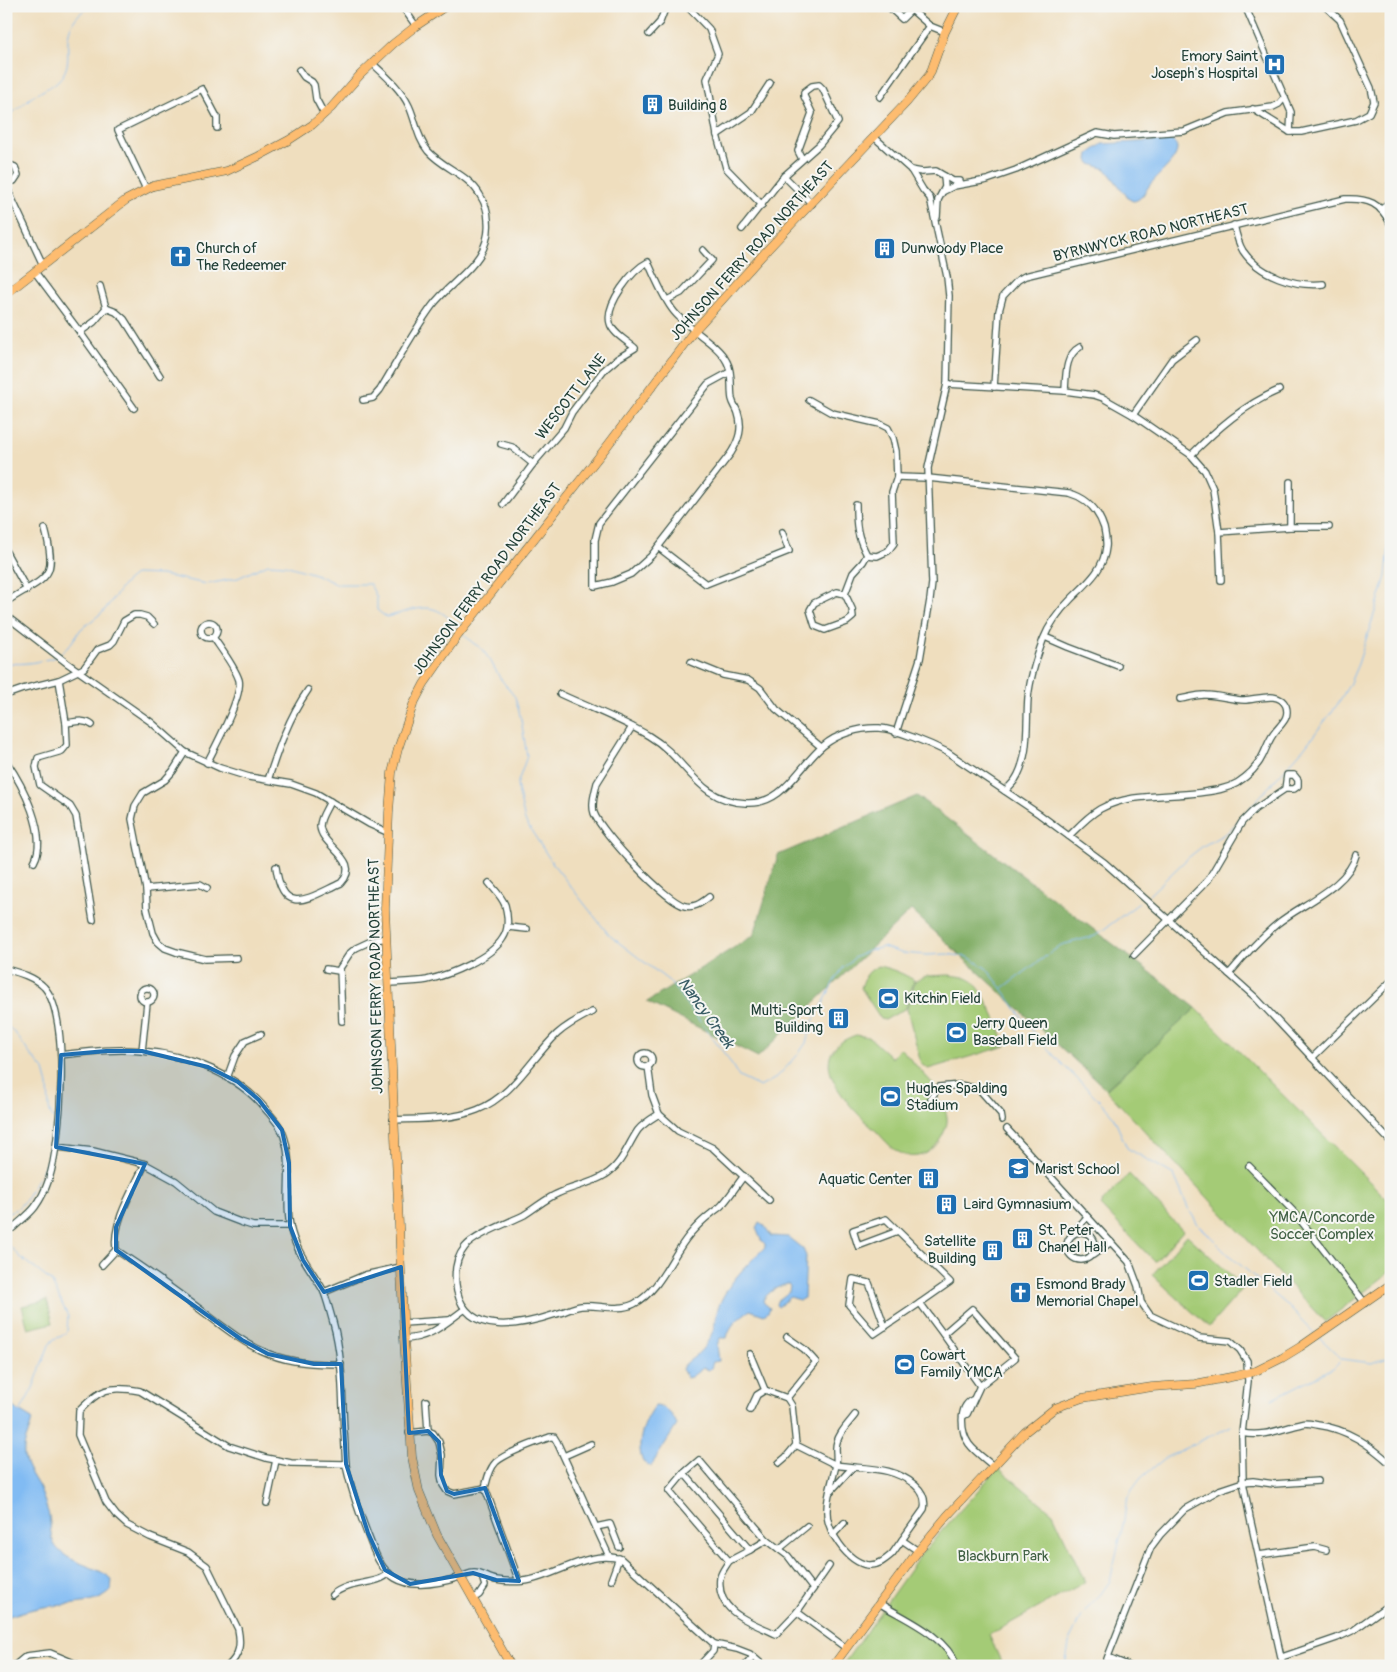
<svg xmlns="http://www.w3.org/2000/svg" width="1397" height="1672" font-family="Pangolin,sans-serif">
<style>
.green{fill:#a4cb76;stroke:#628455}
.forest{fill:#83af67;stroke:#51764e}
.water{fill:#81bbf3;stroke:#507c94}
.lines{fill:none;stroke-linecap:round;stroke-linejoin:round}
.stream{stroke:#81bbf3;stroke-width:1}
.minor-casing{stroke:#3e5549;stroke-width:8}
.major-casing{stroke:#3e5549;stroke-width:9}
.minor{stroke:#fff;stroke-width:5.5}
.major{stroke:#fdbc70;stroke-width:8}
.marked{fill:#1f6fb2;fill-opacity:0.2;stroke:#1f6fb2;stroke-width:4;stroke-linejoin:round}
.labels{text-anchor:middle;dominant-baseline:central;stroke-width:4;stroke-linejoin:round;paint-order:stroke}
.poi-label{font-size:15px;fill:#1f3d34;stroke:#f6f6f2;text-anchor:start}
.street-label{font-size:15px;fill:#1f3d34;stroke:#f6f6f2}
.park-label{font-size:15px;fill:#406044;stroke:#f6f6f2}
.water-label{font-size:16px;font-style:italic;fill:#385c64;stroke:#f6f6f2}
</style>
<rect width="100%" height="100%" fill="#f6f6f2"/>
<filter id="ink" filterUnits="userSpaceOnUse"><feTurbulence type="fractalNoise" baseFrequency=".02" numOctaves="2"/><feDisplacementMap in="SourceGraphic" scale="10" xChannelSelector="R" yChannelSelector="G"/><feConvolveMatrix kernelMatrix="1 2 1 2 8 2 1 2 1" color-interpolation-filters="sRGB"/></filter>
<filter id="wash" filterUnits="userSpaceOnUse"><feTurbulence type="fractalNoise" baseFrequency=".0096" numOctaves="4" result="noise"/><feDisplacementMap in="SourceGraphic" scale="20" xChannelSelector="R" yChannelSelector="G"/><feGaussianBlur stdDeviation="1.12" result="paint"/><feColorMatrix in="noise" values="0 0 0 0 0 0 0 0 0 0 0 0 0 0 0 0 0 1.4 0 .05"/><feComposite in="paint" operator="in"/></filter>
<g filter="url(#wash)">
<rect width="100%" height="100%" fill="#efdebe"/>
<g class="green">
<path d="M879,966C892,969 902,973 914,980L906,1008L885,1020L881,1019L861,988C865,976 867,971 879,966Z"/>
<path d="M949,975C955,976 963,976 969,979C983,985 1001,1031 1006,1046L928,1069L921,1064L907,1009L915,981L926,976Z"/>
<path d="M1196,1008L1391,1203V1271L1325,1322L1106,1090Z"/>
<path d="M856,1035L869,1037L892,1058L900,1048L934,1085L929,1090C941,1102 953,1114 944,1132C938,1146 926,1159 909,1156C894,1153 886,1141 876,1131C850,1108 797,1055 856,1035Z"/>
<path d="M1129,1174L1183,1231L1155,1262L1100,1205Z"/>
<path d="M1187,1235L1244,1287L1209,1327L1152,1275Z"/>
<path d="M47,1300L53,1323L28,1329L22,1306Z"/>
<path d="M998,1468L1053,1513L1085,1582L989,1635L1003,1666H842L922,1553Z"/>
</g>
<path class="forest" d="M917,796L1166,984L1196,1008L1106,1089L911,910L758,1057L647,1002L754,935L778,855Z"/>
<g class="water">
<path d="M1171,140C1174,142 1177,144 1177,149C1177,161 1156,176 1149,186C1146,190 1144,195 1140,198C1138,200 1135,201 1133,201L1129,199L1106,169L1091,164L1088,160L1089,154L1102,144Z"/>
<path d="M759,1222L764,1225L771,1236L788,1237L803,1249L806,1256L804,1298L800,1300L790,1297L778,1307L776,1305L777,1301L789,1292L790,1286L788,1284C778,1286 768,1292 763,1300L764,1303L770,1308L768,1312L764,1315L750,1310C740,1317 729,1325 727,1338H720L717,1345L719,1361L713,1362L711,1368L709,1370L703,1368L691,1377L687,1378L682,1369C685,1363 688,1362 693,1358C698,1354 705,1347 708,1341C715,1330 715,1320 718,1308C727,1283 747,1265 765,1247V1244L761,1240L756,1228Z"/>
<path d="M6,1403L32,1419C31,1429 25,1438 24,1448C22,1463 33,1476 39,1487C42,1494 45,1502 47,1509C52,1520 48,1536 56,1547C69,1564 96,1565 112,1579L111,1591C97,1606 63,1604 44,1607C31,1609 19,1613 6,1617Z"/>
<path d="M655,1406C665,1406 674,1415 677,1425L651,1466L643,1462C635,1444 644,1421 655,1406Z"/>
</g>
<g class="lines">
<g class="stream">
<path d="M6,116C15,112 21,106 28,100C40,90 54,88 63,75C70,63 67,54 68,41C68,24 80,7 98,6"/>
<path d="M463,634L473,643L481,648L490,660L500,678L515,697L521,719L527,756L517,785L525,821L553,864L609,935L669,981L727,1057L739,1077L760,1087L776,1078L796,1057L806,1043L813,1021L824,1002L834,981L843,968L854,958L868,951L883,947L901,953L927,955L947,954L968,957L986,968L1002,988L1028,1026L1056,1058L1099,1100L1113,1116L1127,1148L1174,1175L1188,1208L1197,1223L1230,1256L1286,1304L1314,1333"/>
<path d="M59,655L69,646L81,629L103,612L125,583L136,574L162,575L207,584L238,578L268,564L285,565L315,574L336,584H370L377,598V610L386,617C420,609 433,597 459,629"/>
<path d="M6,663C23,665 40,662 55,657"/>
<path d="M1149,895L1189,857L1203,846L1228,832L1304,748L1337,705L1349,685L1358,664L1382,590L1386,576L1391,527"/>
<path d="M1003,988L1061,945L1095,936L1139,903"/>
<path d="M6,1026L16,1034L29,1053L44,1070L48,1085L49,1108L51,1115L56,1122"/>
<path d="M6,1213L17,1209L27,1198L30,1191L42,1171L48,1157L52,1134L56,1130"/>
<path d="M6,1242L21,1258L51,1281L68,1316L67,1331L62,1336L54,1339L49,1345L33,1388L20,1412"/>
<path d="M1319,1337L1342,1359L1372,1363L1391,1357"/>
<path d="M1272,1399L1333,1368L1342,1359"/>
<path d="M1065,1666L1070,1639L1080,1618L1089,1606L1100,1595L1110,1581L1124,1520L1126,1504L1132,1490L1141,1478L1165,1458L1231,1426"/>
</g>
</g>
</g>
<g filter="url(#ink)">
<g class="lines">
<defs>
<g id="minor">
<path d="M402,6L416,26"/>
<path d="M687,6L709,29L718,54L707,79L717,135L726,168L762,205"/>
<path d="M888,6L902,19L911,10"/>
<path d="M907,6L930,26L945,32"/>
<path d="M1245,6L1291,112L1290,132"/>
<path d="M649,34L660,22L666,6"/>
<path d="M299,70L304,77L312,82L314,85L316,99L324,114"/>
<path d="M880,97L930,26"/>
<path d="M1253,109L1290,132H1301L1356,120L1369,113L1374,102L1371,88L1340,20L1325,6"/>
<path d="M717,135L751,112L770,83"/>
<path d="M874,137L911,170L923,190L930,198L947,277L949,296L947,384L928,468L932,583L930,600L920,659L896,733"/>
<path d="M6,166L10,165L15,167L18,175L14,181L6,182"/>
<path d="M911,170L922,172L936,171L953,181H960"/>
<path d="M784,176L812,204"/>
<path d="M6,186L43,265"/>
<path d="M146,189L118,130L202,89L217,117V128"/>
<path d="M944,191L954,186L987,180L1016,170L1097,133L1114,136L1184,131L1228,113L1273,107L1279,104L1285,97"/>
<path d="M1381,210L1391,200"/>
<path d="M937,217L938,200L945,187L944,176"/>
<path d="M1234,225C1236,234 1238,243 1243,251C1259,275 1295,287 1323,284"/>
<path d="M742,229L784,176L819,145L838,122L823,89L819,85L812,86L804,92V96L812,113L798,151L802,159"/>
<path d="M35,272L79,331L134,408"/>
<path d="M100,286L106,308"/>
<path d="M667,300L681,293L712,260L703,250"/>
<path d="M106,308L116,312L124,319L160,376"/>
<path d="M80,332L94,322L106,308"/>
<path d="M947,384L1065,391L1094,395L1103,398L1133,415L1191,455L1205,471L1213,489L1219,532L1221,580"/>
<path d="M994,387L999,311L1003,296L1018,280L1025,276L1345,199C1368,198 1381,203 1391,225"/>
<path d="M1065,391C1066,375 1065,355 1080,347"/>
<path d="M363,400L373,398L380,390C397,362 413,332 432,306C454,277 492,262 488,220C488,211 485,203 480,195C468,174 444,169 428,151C417,138 416,121 409,106C401,89 386,76 372,63"/>
<path d="M809,400L832,413L880,424L888,428L893,438L896,451L897,477L892,492L894,543L888,551L877,556L867,555C857,536 856,526 856,505"/>
<path d="M1133,415L1172,359L1197,340"/>
<path d="M501,444L512,447L533,464"/>
<path d="M1191,455C1218,428 1244,405 1279,390"/>
<path d="M897,477L928,478L1069,493C1087,498 1098,509 1104,528C1105,534 1107,541 1106,547C1104,570 1086,584 1071,599C1060,610 1049,625 1043,640C1036,659 1030,677 1028,698C1026,724 1030,757 1015,780C1012,784 1008,788 1005,791"/>
<path d="M1290,482V527"/>
<path d="M503,504L533,464L564,428L572,412L603,371L617,359L635,348C627,341 612,333 610,323C605,304 632,270 648,262C655,278 662,295 672,309C686,329 717,342 727,362C733,373 730,387 732,399C733,404 737,409 738,413C743,428 739,440 731,453L651,556L631,574L612,582L595,586V540L599,523L708,384L730,372"/>
<path d="M1219,532L1290,527H1329"/>
<path d="M658,547L706,584L789,551L782,532"/>
<path d="M6,552L27,590"/>
<path d="M837,592L845,594L852,609L853,617L847,622L825,630L815,626L810,610L814,603Z"/>
<path d="M845,594L853,573L863,562L867,555"/>
<path d="M6,602C45,576 59,582 45,529"/>
<path d="M6,616L67,663L151,722L185,752L220,768L249,777L291,784L316,793L369,824L387,832"/>
<circle cx="209" cy="630" r="8"/>
<path d="M1045,637L1068,647L1118,666"/>
<path d="M691,662L723,675L748,680L760,688L776,709L821,747"/>
<path d="M59,680L66,723L67,745L62,751L38,758L36,767L40,785L70,806L76,816L93,920"/>
<path d="M560,694C590,708 621,719 649,736C688,759 696,801 746,803C784,805 798,767 823,746C837,734 860,727 879,728C896,729 931,744 947,752L1039,814L1105,863L1256,998L1391,1142"/>
<path d="M6,695L23,689L59,680L84,668L97,650L110,645L114,641L124,621L134,615H140L147,617L154,624"/>
<path d="M66,723C75,722 85,719 92,725"/>
<path d="M632,727L597,783C595,792 591,804 594,813C601,832 666,902 685,906C695,908 701,903 709,897"/>
<path d="M185,752L173,771L165,780L143,793L135,806L132,819L146,889L147,909L153,933L158,942L165,948L176,952L205,959L237,958"/>
<path d="M6,761C22,784 49,835 34,862"/>
<path d="M207,763C215,747 243,696 239,680C235,667 221,649 213,637"/>
<path d="M268,780C278,749 289,717 308,690"/>
<path d="M1069,836C1078,827 1088,816 1100,809C1129,793 1166,797 1197,793C1211,791 1225,790 1237,783C1248,776 1258,766 1263,755C1267,747 1269,739 1275,732C1281,724 1290,718 1286,706C1279,690 1257,700 1244,700C1232,700 1219,695 1206,695C1198,694 1189,698 1180,699"/>
<path d="M276,867C283,918 308,898 341,883C363,860 321,847 320,826C320,817 327,809 330,801"/>
<path d="M146,889L200,884L207,888"/>
<path d="M508,927L527,929"/>
<path d="M1134,955L1208,880L1242,822L1255,809L1285,789H1294L1298,786V780L1294,775H1287L1285,789"/>
<path d="M6,969C20,973 34,977 44,987C71,1016 61,1142 49,1179C46,1188 41,1199 35,1207C29,1215 20,1221 13,1228"/>
<path d="M326,969L339,971"/>
<path d="M1229,974C1243,957 1259,939 1277,924C1301,904 1348,887 1356,855"/>
<path d="M389,983C402,982 415,982 427,980C449,975 491,958 503,938C509,929 508,916 505,905C502,897 495,890 489,883"/>
<circle cx="147" cy="995" r="7"/>
<path d="M342,1021L340,968L350,953L356,948L371,941L386,938"/>
<path d="M142,1051L147,1003"/>
<circle cx="645" cy="1060" r="7"/>
<path d="M61,1055C87,1052 115,1048 142,1051C189,1055 239,1075 268,1112C273,1118 279,1124 282,1131C295,1162 284,1195 290,1226C295,1251 311,1269 323,1290C327,1299 330,1312 333,1322C343,1357 342,1395 344,1431C345,1442 345,1454 346,1465C351,1490 360,1515 369,1538C375,1553 380,1569 395,1578C413,1589 441,1583 460,1577C465,1576 469,1573 474,1573C482,1573 489,1579 496,1580C506,1582 521,1582 530,1580C561,1573 589,1550 621,1559L714,1644L737,1649L750,1654L764,1666"/>
<path d="M1312,1058L1391,981"/>
<path d="M648,1066L652,1095L659,1114L678,1131L713,1148L769,1200"/>
<path d="M227,1078L235,1056L245,1041L261,1034"/>
<path d="M931,1098L939,1087L960,1085L979,1089L1001,1114L1002,1120"/>
<path d="M659,1114C651,1119 644,1123 638,1130C627,1146 622,1165 605,1175C591,1184 574,1186 559,1193C546,1198 536,1208 524,1215C508,1223 475,1235 465,1247C455,1259 454,1276 457,1291C468,1338 523,1325 556,1314C565,1312 572,1307 581,1306C598,1304 618,1312 634,1304C661,1290 671,1256 690,1234C696,1227 704,1219 712,1213C714,1211 718,1209 721,1206C729,1198 736,1186 744,1176"/>
<path d="M393,1120C420,1119 451,1120 477,1110C513,1096 530,1060 557,1034C567,1025 580,1018 592,1012"/>
<path d="M1007,1129L1129,1262L1138,1286L1141,1302L1150,1315L1199,1338L1230,1341L1240,1350L1247,1361L1248,1381L1242,1433L1243,1482L1250,1518L1283,1666"/>
<path d="M56,1147L93,1151L145,1164L176,1181L214,1212L240,1222L253,1226H290"/>
<path d="M1249,1166L1294,1212L1365,1303"/>
<path d="M898,1231L858,1246L853,1230L886,1219L950,1282L920,1303L943,1334"/>
<circle cx="1081" cy="1246" r="14"/>
<path d="M1074,1232L1087,1217"/>
<path d="M116,1250C145,1269 173,1289 201,1310C222,1326 244,1344 269,1354C292,1363 316,1364 341,1364"/>
<path d="M1093,1255L1111,1242"/>
<path d="M102,1265L116,1250C112,1222 133,1190 145,1164"/>
<path d="M324,1292L365,1275L401,1267"/>
<path d="M403,1323L449,1320"/>
<path d="M885,1327L869,1283L853,1279L849,1305L874,1334L920,1303"/>
<path d="M404,1339C431,1338 444,1324 465,1309"/>
<path d="M750,1354L765,1390"/>
<path d="M787,1398L816,1362L804,1349L787,1337"/>
<path d="M972,1400C958,1407 961,1433 969,1444C975,1452 985,1459 993,1466"/>
<path d="M426,1401L428,1431"/>
<path d="M750,1410L757,1395L765,1390L787,1398L792,1406L796,1445L786,1457L779,1463"/>
<path d="M963,1416L967,1414L980,1386L1015,1358L972,1309L943,1334L980,1386"/>
<path d="M409,1433L428,1431L433,1433L439,1442L442,1455L441,1475L443,1485L447,1491L454,1494L485,1488"/>
<path d="M1242,1433C1263,1438 1283,1428 1302,1424C1307,1422 1312,1424 1318,1425C1347,1429 1369,1444 1391,1464"/>
<path d="M796,1445L836,1465C837,1458 836,1454 836,1448C836,1436 848,1424 855,1415"/>
<path d="M564,1456L591,1444"/>
<path d="M699,1460L767,1540L788,1556L813,1589L797,1612L776,1634C751,1622 716,1613 720,1578C721,1572 726,1566 729,1561L669,1491L684,1473Z"/>
<path d="M836,1465C865,1470 891,1465 915,1485C923,1492 926,1499 924,1509L892,1554C885,1560 878,1566 868,1565C847,1562 826,1530 827,1510C827,1495 833,1479 836,1465Z"/>
<path d="M684,1473L750,1550L729,1561"/>
<path d="M830,1492L852,1468"/>
<path d="M267,1503L276,1460"/>
<path d="M596,1527L610,1524L619,1547"/>
<path d="M833,1535L844,1523"/>
<path d="M902,1540L918,1551"/>
<path d="M779,1549L807,1526"/>
<path d="M750,1550L767,1540"/>
<path d="M1259,1555L1315,1547L1326,1550"/>
<path d="M611,1580L619,1558"/>
<path d="M519,1581L485,1488C487,1480 489,1469 496,1462C507,1452 535,1443 550,1437H554L557,1442L609,1556"/>
<path d="M813,1589L829,1566"/>
<path d="M332,1595C349,1580 377,1586 389,1573"/>
<path d="M473,1599L479,1595L485,1586L482,1576"/>
<path d="M879,1603C906,1620 944,1634 957,1666"/>
<path d="M797,1612L846,1648"/>
<path d="M1108,1657L1129,1666"/>
<path d="M1282,1657L1337,1638L1354,1630L1391,1603"/>
<path d="M14,1666L26,1656L50,1653L81,1666"/>
<path d="M228,1666C240,1655 241,1644 238,1629L207,1566L188,1552L150,1537L127,1525L116,1515L106,1502L78,1435L79,1411C100,1389 109,1385 140,1391L229,1446L266,1458L291,1463L346,1464"/>
<path d="M699,1666L713,1651L714,1644"/>
<path d="M745,1666L753,1657"/>
<path d="M1106,1666L1107,1659L1151,1547L1160,1535L1185,1509L1219,1490L1243,1482L1253,1481L1274,1484L1318,1481"/>
</g>
<g id="major">
<path d="M6,294L126,200L153,186L227,171L259,156L289,140L312,125L331,108L360,75L393,44L416,26L446,6"/>
<path d="M511,1666L437,1535L419,1491L412,1457L404,1339L385,909L389,812L392,773L398,749L413,705L424,684L456,638L608,445L694,331L769,248L907,102L930,74L945,32L958,6"/>
<path d="M833,1666L918,1551L947,1516L1025,1432L1055,1408L1082,1398L1152,1387L1195,1384L1236,1376L1256,1371L1282,1358L1300,1347L1391,1284"/>
</g>
</defs>
<use href="#minor" class="minor-casing"/>
<use href="#major" class="major-casing"/>
<use href="#minor" class="minor"/>
<use href="#major" class="major"/>
</g>
</g>
<path class="marked" d="M106,1051H142L208,1067L238,1082L259,1100L282,1130L289,1163L290,1226L303,1260L324,1292L401,1267L409,1433L428,1431L439,1442L441,1475L447,1491L454,1494L485,1488L519,1581L496,1580L473,1573L410,1584L385,1570L368,1533L346,1464L341,1364H314L268,1354L242,1340L116,1250V1227L145,1164L56,1147L61,1055Z"/>
<defs>
<symbol id="hospital-square" viewBox="-11 -11 22 22"><rect x="-9" y="-9" width="18" height="18" rx="4" fill="#1f6fb2" stroke="#f6f6f2"/><path d="M-5-5h3v3.5h4V-5h3V5h-3V1.5h-4V5h-3Z" fill="#fff"/></symbol>
<symbol id="building-square" viewBox="-11 -11 22 22"><rect x="-9" y="-9" width="18" height="18" rx="4" fill="#1f6fb2" stroke="#f6f6f2"/><path d="M-4-6H4V6H1V3H-1V6H-4ZM-2.5-4.3h1.7v1.8h-1.7ZM.8-4.3h1.7v1.8H.8ZM-2.5-1h1.7V.8h-1.7ZM.8-1h1.7V.8H.8Z" fill="#fff"/></symbol>
<symbol id="church-square" viewBox="-11 -11 22 22"><rect x="-9" y="-9" width="18" height="18" rx="4" fill="#1f6fb2" stroke="#f6f6f2"/><path d="M-1.2-6h2.4v3.5h3.3v2.4h-3.3V6h-2.4V-.1h-3.3v-2.4h3.3Z" fill="#fff"/></symbol>
<symbol id="stadium-square" viewBox="-11 -11 22 22"><rect x="-9" y="-9" width="18" height="18" rx="4" fill="#1f6fb2" stroke="#f6f6f2"/><path d="M0-5a6.5 5 0 1 0 0 10a6.5 5 0 1 0 0-10ZM-3.5-1.8h7v3.6h-7Z" fill="#fff"/></symbol>
<symbol id="school-square" viewBox="-11 -11 22 22"><rect x="-9" y="-9" width="18" height="18" rx="4" fill="#1f6fb2" stroke="#f6f6f2"/><path d="M0-5L7-2L0 1L-7-2ZM-4 1L0 2.5L4 1V4Q0 6-4 4Z" fill="#fff"/></symbol>
</defs>
<g fill-rule="evenodd">
<use href="#hospital-square" x="1262" y="52" width="25" height="25"/>
<use href="#building-square" x="640" y="92" width="25" height="25"/>
<use href="#building-square" x="872" y="236" width="25" height="25"/>
<use href="#church-square" x="168" y="244" width="25" height="25"/>
<use href="#stadium-square" x="876" y="986" width="25" height="25"/>
<use href="#building-square" x="826" y="1006" width="25" height="25"/>
<use href="#stadium-square" x="944" y="1020" width="25" height="25"/>
<use href="#stadium-square" x="878" y="1084" width="25" height="25"/>
<use href="#school-square" x="1006" y="1156" width="25" height="25"/>
<use href="#building-square" x="916" y="1166" width="25" height="25"/>
<use href="#building-square" x="934" y="1192" width="25" height="25"/>
<use href="#building-square" x="1010" y="1226" width="25" height="25"/>
<use href="#building-square" x="980" y="1238" width="25" height="25"/>
<use href="#stadium-square" x="1186" y="1268" width="25" height="25"/>
<use href="#church-square" x="1008" y="1280" width="25" height="25"/>
<use href="#stadium-square" x="892" y="1352" width="25" height="25"/>
</g>
<g class="labels">
<g class="poi-label">
<text x="1258" y="56" text-anchor="end">Emory Saint<tspan x="1258" dy="17">Joseph's Hospital</tspan></text>
<text x="668" y="105">Building 8</text>
<text x="196" y="248">Church of<tspan x="196" dy="17">The Redeemer</tspan></text>
<text x="901" y="248">Dunwoody Place</text>
<text x="904" y="998">Kitchin Field</text>
<text x="823" y="1010" text-anchor="end">Multi-Sport<tspan x="823" dy="17">Building</tspan></text>
<text x="973" y="1023">Jerry Queen<tspan x="973" dy="17">Baseball Field</tspan></text>
<text x="906" y="1088">Hughes Spalding<tspan x="906" dy="17">Stadium</tspan></text>
<text x="1035" y="1169">Marist School</text>
<text x="912" y="1179" text-anchor="end">Aquatic Center</text>
<text x="963" y="1204">Laird Gymnasium</text>
<text x="1038" y="1230">St. Peter<tspan x="1038" dy="17">Chanel Hall</tspan></text>
<text x="976" y="1241" text-anchor="end">Satellite<tspan x="976" dy="17">Building</tspan></text>
<text x="1214" y="1281">Stadler Field</text>
<text x="1036" y="1284">Esmond Brady<tspan x="1036" dy="17">Memorial Chapel</tspan></text>
<text x="920" y="1355">Cowart<tspan x="920" dy="17">Family YMCA</tspan></text>
</g>
<g class="street-label">
<text transform="translate(1151 233) rotate(-14)">BYRNWYCK ROAD NORTHEAST</text>
<text transform="translate(752 251) rotate(-48)">JOHNSON FERRY ROAD NORTHEAST</text>
<text transform="translate(571 397) rotate(-52)">WESCOTT LANE</text>
<text transform="translate(487 579) rotate(-53)">JOHNSON FERRY ROAD NORTHEAST</text>
<text transform="translate(376 976) rotate(-91)">JOHNSON FERRY ROAD NORTHEAST</text>
</g>
<g class="park-label">
<text x="1322" y="1217">YMCA/Concorde<tspan x="1322" dy="17">Soccer Complex</tspan></text>
<text x="1003" y="1556">Blackburn Park</text>
</g>
<g class="water-label">
<text transform="translate(706 1013) rotate(54)">Nancy Creek</text>
</g>
</g>
<rect width="1397" height="1672" fill="none" stroke="#f6f6f2" stroke-width="25"/>
</svg>
